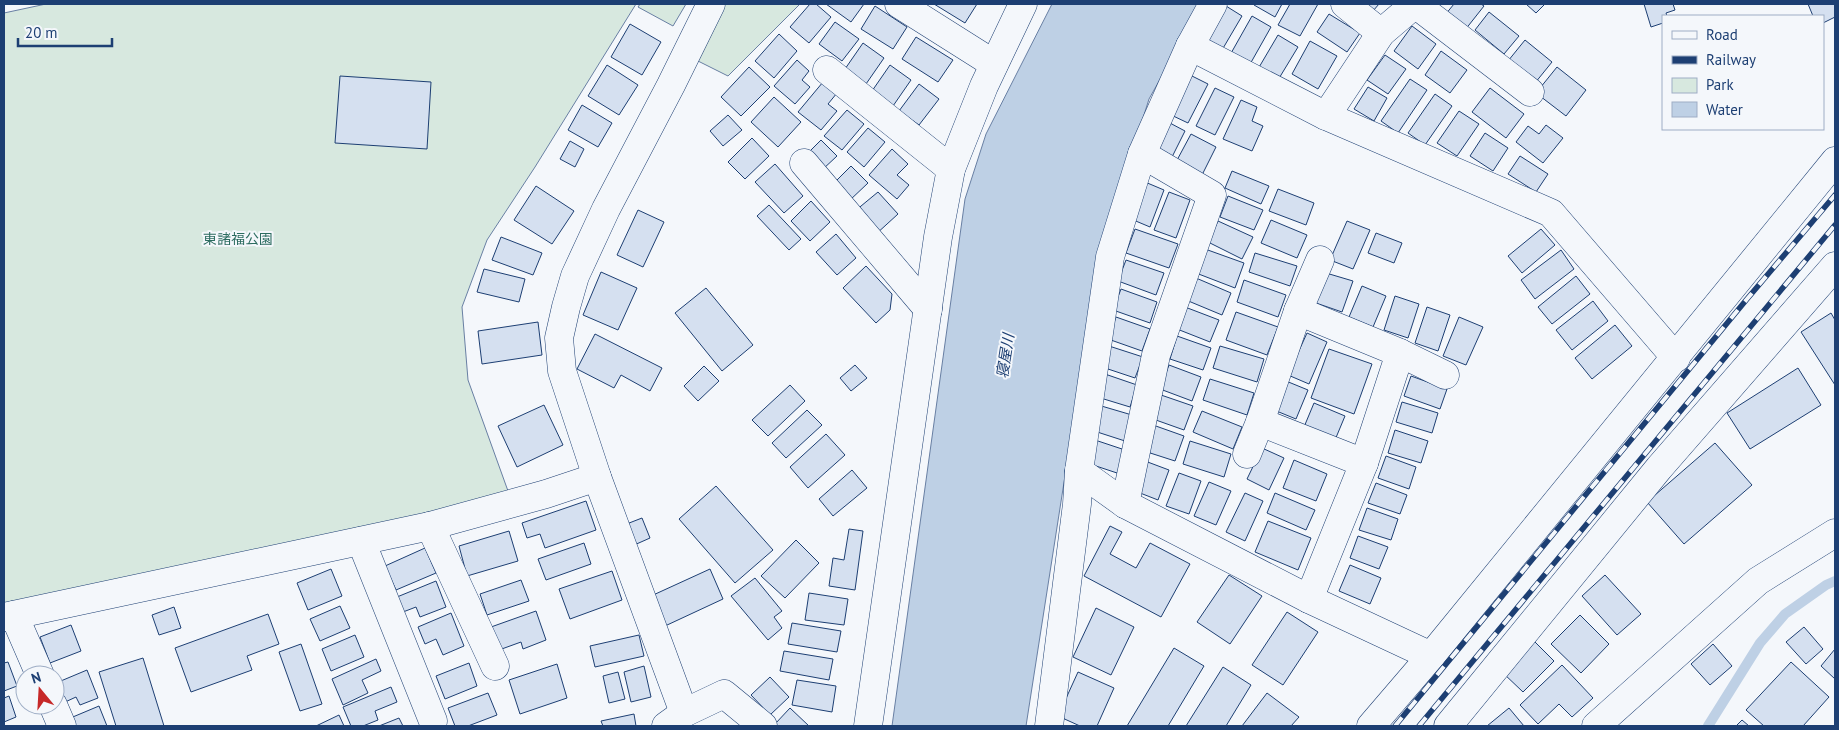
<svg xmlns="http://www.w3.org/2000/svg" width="1839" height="730" font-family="'PT Sans','Noto Sans JP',sans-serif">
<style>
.green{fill:#d7e8df;stroke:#687fa3}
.water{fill:#bed0e5;stroke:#687fa3}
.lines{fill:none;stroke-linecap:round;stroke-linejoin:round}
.stream{stroke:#bed0e5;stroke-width:10}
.building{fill:#d5e0f0;stroke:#1d3f73}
.minor-casing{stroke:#1d3f73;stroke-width:29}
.minor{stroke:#f4f7fb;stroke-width:28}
.rail-casing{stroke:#1d3f73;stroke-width:5.5}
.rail{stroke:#f4f7fb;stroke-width:4;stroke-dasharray:11;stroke-linecap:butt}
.labels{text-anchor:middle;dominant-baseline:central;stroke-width:4;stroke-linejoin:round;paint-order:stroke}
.park-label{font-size:14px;fill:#2c6c60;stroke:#f4f7fb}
.water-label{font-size:15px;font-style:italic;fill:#1d3f73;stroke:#f4f7fb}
</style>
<rect width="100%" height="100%" fill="#f4f7fb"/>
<g class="green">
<path d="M46,4H636L535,167L487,240L462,307L468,380L508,491L411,518L4,604V13Z"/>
<path d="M640,4H686L673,26L638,7Z"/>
<path d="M720,4H800L728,76L692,58Z"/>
</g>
<path class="water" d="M1052,4H1202L1149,99L1099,258L1026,726H892L965,199L986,134Z"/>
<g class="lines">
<path class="stream" d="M1708,726L1760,643L1785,614L1826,585L1835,581"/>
</g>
<g class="building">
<path d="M810,4H816L831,17L809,43L790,27Z"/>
<path d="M826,4H864L851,22Z"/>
<path d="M934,4H977L965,23Z"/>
<path d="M1254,4H1282L1275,17L1254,5Z"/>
<path d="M1290,4H1318L1300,36L1278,25Z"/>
<path d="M1364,4H1379L1373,11Z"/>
<path d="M1454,4H1481L1484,6L1465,30L1445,15Z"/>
<path d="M1526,4H1545L1536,13Z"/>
<path d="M1644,4H1673L1675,10L1666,13L1667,16H1663V23L1651,27Z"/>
<path d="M1808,4H1835V17L1823,23V16H1813Z"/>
<path d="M875,6L907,27L893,49L861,29Z"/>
<path d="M1226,6L1242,16L1222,50L1205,40Z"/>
<path d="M1489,12L1519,36L1504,54L1475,30Z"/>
<path d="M1329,14L1360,33L1347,52L1317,32Z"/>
<path d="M1252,16L1271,27L1249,66L1230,55Z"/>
<path d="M835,22L859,39L842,61L819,44Z"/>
<path d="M630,24L661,42L642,75L611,57Z"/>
<path d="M1412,26L1436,44L1418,69L1394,51Z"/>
<path d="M779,34L797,51L774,78L755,61Z"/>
<path d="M1278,35L1298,47L1278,80L1258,69Z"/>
<path d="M916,37L953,60L938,82L902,59Z"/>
<path d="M1525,40L1552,62L1535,83L1508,61Z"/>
<path d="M1310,41L1337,56L1318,89L1292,74Z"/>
<path d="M863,43L884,58L866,84L845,69Z"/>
<path d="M1441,51L1467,70L1450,93L1425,75Z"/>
<path d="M1385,55L1406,69L1388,94L1367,80Z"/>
<path d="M797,60L809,71L802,80L810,87L795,104L774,86Z"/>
<path d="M607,65L638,85L619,115L588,96Z"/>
<path d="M890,65L911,80L893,106L872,91Z"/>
<path d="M749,67L770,87L741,116L721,97Z"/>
<path d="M1557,67L1586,90L1566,116L1536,93Z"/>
<path d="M1190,75L1208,84L1188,123L1169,114Z"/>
<path d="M340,76L431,82L427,149L335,143Z"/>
<path d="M1410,79L1427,90L1398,133L1381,121Z"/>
<path d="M823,82L837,93L828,104L837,111L821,130L798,112Z"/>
<path d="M919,84L939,99L919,125L899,111Z"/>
<path d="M1368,87L1387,98L1374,121L1354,109Z"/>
<path d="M1215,88L1234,97L1215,135L1196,126Z"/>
<path d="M1490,88L1524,114L1506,138L1472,112Z"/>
<path d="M1435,94L1452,106L1425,145L1408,133Z"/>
<path d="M774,97L801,122L778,147L751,122Z"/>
<path d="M1241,100L1257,107L1252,121L1263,126L1252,151L1223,139Z"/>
<path d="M582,105L612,123L598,147L568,130Z"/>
<path d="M847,110L864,124L842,150L824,136Z"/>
<path d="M1459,111L1479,124L1457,156L1437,143Z"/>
<path d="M728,115L742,130L723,146L710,131Z"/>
<path d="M1168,122L1185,131L1170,161L1153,151Z"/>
<path d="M1546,125L1563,138L1543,163L1516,142L1528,126L1539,134Z"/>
<path d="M868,128L885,142L864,167L847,152Z"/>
<path d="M1485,133L1508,148L1493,171L1470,156Z"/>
<path d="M1191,134L1216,147L1202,175L1176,162Z"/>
<path d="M752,138L769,156L745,179L728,162Z"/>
<path d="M821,140L837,156L822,170L806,155Z"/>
<path d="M570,141L584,149L575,167L560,159Z"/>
<path d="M892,149L908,164L897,175L909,185L897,199L869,175Z"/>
<path d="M1520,156L1548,174L1536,192L1508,174Z"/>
<path d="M775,164L803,196L784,213L755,182Z"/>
<path d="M851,166L868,183L849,201L833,184Z"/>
<path d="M1232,171L1269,186L1261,204L1225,188Z"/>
<path d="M1145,182L1164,190L1150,227L1131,219Z"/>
<path d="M536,186L574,211L552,244L514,220Z"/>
<path d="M1278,189L1314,203L1306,225L1269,211Z"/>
<path d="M878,192L898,214L875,235L855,211Z"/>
<path d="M1169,192L1190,200L1176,238L1154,230Z"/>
<path d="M1228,196L1263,210L1254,230L1220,217Z"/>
<path d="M811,201L830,222L810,241L791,221Z"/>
<path d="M769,205L801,239L789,250L757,216Z"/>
<path d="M638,210L664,222L643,267L617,255Z"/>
<path d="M1271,220L1307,235L1297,258L1261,243Z"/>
<path d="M1218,221L1253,237L1242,259L1208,242Z"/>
<path d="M1347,221L1370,230L1353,269L1330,260Z"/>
<path d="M1135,229L1178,244L1169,268L1126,253Z"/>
<path d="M1541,229L1555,245L1522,273L1508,256Z"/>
<path d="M1376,233L1402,243L1394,263L1368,253Z"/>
<path d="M836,234L856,258L837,275L816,252Z"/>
<path d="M501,237L542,253L533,275L492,260Z"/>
<path d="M1205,249L1244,263L1235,288L1196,273Z"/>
<path d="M1561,250L1574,269L1535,299L1521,280Z"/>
<path d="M1255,253L1297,266L1290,286L1249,272Z"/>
<path d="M1126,260L1164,273L1156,295L1118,281Z"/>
<path d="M866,266L892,294L890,310L876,323L843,288Z"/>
<path d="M484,269L525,279L519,302L477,292Z"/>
<path d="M601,272L637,288L618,330L583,315Z"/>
<path d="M1326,273L1353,281L1342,312L1316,303Z"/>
<path d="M1576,276L1590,294L1552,324L1538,307Z"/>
<path d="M1196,278L1231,293L1222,315L1186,300Z"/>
<path d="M1244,280L1286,295L1278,317L1237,302Z"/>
<path d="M1362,286L1386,296L1373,327L1349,317Z"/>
<path d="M706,288L753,345L722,371L675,313Z"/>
<path d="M1121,289L1157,302L1150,323L1113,310Z"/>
<path d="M1395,296L1419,304L1408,338L1384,330Z"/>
<path d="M1593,301L1608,321L1572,350L1556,330Z"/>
<path d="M1185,307L1219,320L1210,342L1177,329Z"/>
<path d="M1427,307L1450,315L1438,351L1415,343Z"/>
<path d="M1236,312L1278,327L1267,355L1226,340Z"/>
<path d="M1831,313L1835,320V385L1801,332Z"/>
<path d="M1116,317L1150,329L1142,351L1108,339Z"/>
<path d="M1459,317L1483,327L1466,365L1443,356Z"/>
<path d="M538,322L542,355L482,364L478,331Z"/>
<path d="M1615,325L1632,346L1592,379L1575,358Z"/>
<path d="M1307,333L1327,342L1309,384L1288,375Z"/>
<path d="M595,334L662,368L650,391L621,375L614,388L577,369Z"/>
<path d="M1177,336L1211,348L1203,370L1170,359Z"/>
<path d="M1109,346L1143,357L1135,378L1102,367Z"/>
<path d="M1220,346L1264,359L1257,382L1213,368Z"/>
<path d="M1329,349L1372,364L1354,414L1311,398Z"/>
<path d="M855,365L867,378L851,391L840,378Z"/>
<path d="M1169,365L1201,377L1192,401L1160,389Z"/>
<path d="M704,366L719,381L698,401L684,386Z"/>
<path d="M1798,368L1821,405L1750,449L1727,413Z"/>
<path d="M1102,373L1137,385L1130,407L1094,396Z"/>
<path d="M1411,376L1447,389L1440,409L1404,396Z"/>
<path d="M1210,379L1254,393L1247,415L1203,400Z"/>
<path d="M1286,381L1308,390L1296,419L1274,410Z"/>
<path d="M790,385L805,401L768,436L752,420Z"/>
<path d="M1161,395L1193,406L1184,430L1153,419Z"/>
<path d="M1402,402L1438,413L1432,433L1396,422Z"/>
<path d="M1314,403L1345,416L1335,440L1304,427Z"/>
<path d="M544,405L563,445L517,467L498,426Z"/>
<path d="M1098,405L1132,415L1125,441L1091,430Z"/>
<path d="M807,410L822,425L786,458L772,443Z"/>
<path d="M1202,411L1242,427L1233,449L1193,432Z"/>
<path d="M1153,425L1184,436L1175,461L1144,451Z"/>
<path d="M1395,430L1428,441L1421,463L1388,453Z"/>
<path d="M826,434L845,455L808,488L790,467Z"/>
<path d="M1092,439L1128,451L1120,474L1084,462Z"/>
<path d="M1190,441L1231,454L1224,477L1183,464Z"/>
<path d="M1715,443L1752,485L1684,544L1647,502Z"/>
<path d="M1262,448L1284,458L1269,490L1247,479Z"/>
<path d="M1386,456L1416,467L1409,489L1378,478Z"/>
<path d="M1294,460L1327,474L1316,501L1283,488Z"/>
<path d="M1145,461L1169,470L1158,500L1135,491Z"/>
<path d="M852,470L867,488L833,516L819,499Z"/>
<path d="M1179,473L1201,481L1189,514L1166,506Z"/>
<path d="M1209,482L1231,491L1216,525L1194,516Z"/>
<path d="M1376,483L1407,495L1400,514L1368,503Z"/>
<path d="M716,486L773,550L735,583L679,519Z"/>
<path d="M1245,493L1263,501L1245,541L1226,532Z"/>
<path d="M1275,493L1315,510L1306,530L1267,513Z"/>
<path d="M586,501L596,530L545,548L540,534L527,538L522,523Z"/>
<path d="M1367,508L1398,519L1391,540L1359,530Z"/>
<path d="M642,518L650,538L632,546L624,525Z"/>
<path d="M1268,521L1311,538L1298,570L1255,552Z"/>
<path d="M1110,526L1122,532L1110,554L1136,568L1150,543L1190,564L1161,617L1084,576Z"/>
<path d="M849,529L863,531L855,590L829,586L833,558L844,560Z"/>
<path d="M509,531L518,561L467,576L459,546Z"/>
<path d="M1358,536L1388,547L1379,569L1350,558Z"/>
<path d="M796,540L819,563L785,598L761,576Z"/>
<path d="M584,543L591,564L546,580L538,559Z"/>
<path d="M425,548L436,573L396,590L385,566Z"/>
<path d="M1350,565L1381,578L1370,604L1339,591Z"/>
<path d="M331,569L342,596L308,610L297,583Z"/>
<path d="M710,569L723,599L665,626L651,596Z"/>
<path d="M612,571L622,600L570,619L559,589Z"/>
<path d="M1229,575L1262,596L1230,644L1197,622Z"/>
<path d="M1605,575L1641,614L1617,635L1582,596Z"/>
<path d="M755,578L782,611L774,617L782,628L768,640L731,596Z"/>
<path d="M521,580L529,601L487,615L480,594Z"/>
<path d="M436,581L446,607L420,617L416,607L403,612L397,597Z"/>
<path d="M809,593L848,599L844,625L805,620Z"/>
<path d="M340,606L350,628L320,641L310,619Z"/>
<path d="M174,607L181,628L159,635L152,615Z"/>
<path d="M1096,608L1134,627L1111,675L1073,657Z"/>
<path d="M536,611L546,640L523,649L521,642L499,650L491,627Z"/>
<path d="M1287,612L1318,632L1283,685L1252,665Z"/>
<path d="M451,613L464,646L443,655L436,639L425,644L418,627Z"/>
<path d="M268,614L279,644L247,656L252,670L191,692L175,648Z"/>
<path d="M1580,615L1609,644L1581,673L1551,644Z"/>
<path d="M792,623L841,631L837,652L788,644Z"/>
<path d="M71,625L81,651L50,663L40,637Z"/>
<path d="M1804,627L1823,649L1806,664L1786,642Z"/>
<path d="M355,635L364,657L331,671L322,649Z"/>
<path d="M639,635L644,656L595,667L590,646Z"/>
<path d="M1534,641L1554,661L1523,692L1502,672Z"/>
<path d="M301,644L322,704L300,711L279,652Z"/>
<path d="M1713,644L1732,666L1710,685L1691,664Z"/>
<path d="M1174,648L1204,666L1168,726H1127Z"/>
<path d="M1835,649V679L1821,666Z"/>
<path d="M784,651L833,659L829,680L780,671Z"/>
<path d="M143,658L164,726H116L99,672Z"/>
<path d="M376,659L381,671L362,680L368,693L343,705L332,679Z"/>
<path d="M8,662L17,686L4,691V663Z"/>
<path d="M1791,662L1829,697L1803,726H1764L1746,710Z"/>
<path d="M469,663L477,686L445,699L436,676Z"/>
<path d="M557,664L567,698L520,714L509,680Z"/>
<path d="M1562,665L1593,698L1572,717L1559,704L1538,724L1520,705Z"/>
<path d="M644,666L651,697L631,702L624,672Z"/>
<path d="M1223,667L1251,685L1226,726H1186Z"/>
<path d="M87,670L98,698L80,705L76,697L63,703L56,683Z"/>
<path d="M618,672L625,699L609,703L603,676Z"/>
<path d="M1078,672L1114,688L1097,726H1080L1058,716Z"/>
<path d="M770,677L789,697L770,715L751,695Z"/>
<path d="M797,680L836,686L832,712L792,705Z"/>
<path d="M391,687L397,702L375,711L378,720L363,726H351L343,707Z"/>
<path d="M488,693L497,715L468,726H455L448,708Z"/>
<path d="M1267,693L1299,717L1291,726H1242Z"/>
<path d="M9,696L16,717L4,722V698Z"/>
<path d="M99,706L107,726H71L68,719Z"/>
<path d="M790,708L809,726H777L775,724Z"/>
<path d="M1509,708L1524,726H1487Z"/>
<path d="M634,714L636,726H603L601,721Z"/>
<path d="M339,715L344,726H316Z"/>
<path d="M399,718L403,726H379Z"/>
<path d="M1742,720L1749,726H1736Z"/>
</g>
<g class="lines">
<defs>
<g id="minor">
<path d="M899,4L994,64"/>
<path d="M1345,4L1381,33"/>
<path d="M1190,46L1326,116L1551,213L1676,358"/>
<path d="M827,70L951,169"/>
<path d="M1326,116L1381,33L1415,4L1530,92"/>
<path d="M804,163L928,309"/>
<path d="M1298,311L1400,353L1445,375"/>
<path d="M1260,422L1364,463"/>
<path d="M1247,454L1260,422L1298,311L1320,260"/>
<path d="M1079,471L1125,504L1309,599L1431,656"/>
<path d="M1125,504L1156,355L1212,195L1142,154"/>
<path d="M430,526L495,666"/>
<path d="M361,541L433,721"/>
<path d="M1309,599L1364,463L1400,353"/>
<path d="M14,615L40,675"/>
<path d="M4,617L430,526L546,494L597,477"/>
<path d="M53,705L62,726"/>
<path d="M684,713L597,477L562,371L559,338L566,307L575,276L606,209L671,85L711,4"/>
<path d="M666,726L684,713L724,694L763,726"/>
<path d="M868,726L938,237L951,169L984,86L1023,4"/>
<path d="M1049,726L1077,504L1079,471L1110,257L1142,154L1190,46L1213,4"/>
<path d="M1371,726L1431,656L1835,161"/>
<path d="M1448,726L1659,468L1835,266"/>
<path d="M1596,726L1758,581L1835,533"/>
</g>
</defs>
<use href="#minor" class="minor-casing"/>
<use href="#minor" class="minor"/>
<defs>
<g id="rail">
<path d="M1395,726L1747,299L1835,195"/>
<path d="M1419,726L1835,225"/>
</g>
</defs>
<use href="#rail" class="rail-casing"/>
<use href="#rail" class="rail"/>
</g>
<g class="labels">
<g class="park-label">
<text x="238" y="239">東諸福公園</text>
</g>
<g class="water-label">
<text transform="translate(1005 356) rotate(-81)">寝屋川</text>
</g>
</g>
<rect width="1839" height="730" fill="none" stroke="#1d3f73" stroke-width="10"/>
<rect x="1662" y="15" width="162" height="115" fill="#f4f7fb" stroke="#9eadc5"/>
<rect x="1672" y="31" width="25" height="8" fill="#f4f7fb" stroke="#9eadc5"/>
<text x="1706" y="40" font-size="15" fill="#1d3f73">Road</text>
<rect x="1672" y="56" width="25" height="8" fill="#1d3f73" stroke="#9eadc5"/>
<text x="1706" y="65" font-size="15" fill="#1d3f73">Railway</text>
<rect x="1672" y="78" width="25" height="15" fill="#d7e8df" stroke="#9eadc5"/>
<text x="1706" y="90" font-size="15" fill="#1d3f73">Park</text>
<rect x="1672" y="102" width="25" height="15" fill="#bed0e5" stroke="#9eadc5"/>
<text x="1706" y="115" font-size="15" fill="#1d3f73">Water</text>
<g transform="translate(40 690) rotate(342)"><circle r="24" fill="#f4f7fb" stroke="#9eadc5"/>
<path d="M0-4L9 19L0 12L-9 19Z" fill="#c62828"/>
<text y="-8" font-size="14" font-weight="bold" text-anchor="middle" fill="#1d3f73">N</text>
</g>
<path d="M18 38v8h94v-8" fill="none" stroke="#1d3f73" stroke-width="2.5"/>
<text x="25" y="38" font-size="15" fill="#1d3f73" stroke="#f4f7fb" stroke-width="4" paint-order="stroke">20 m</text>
</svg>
